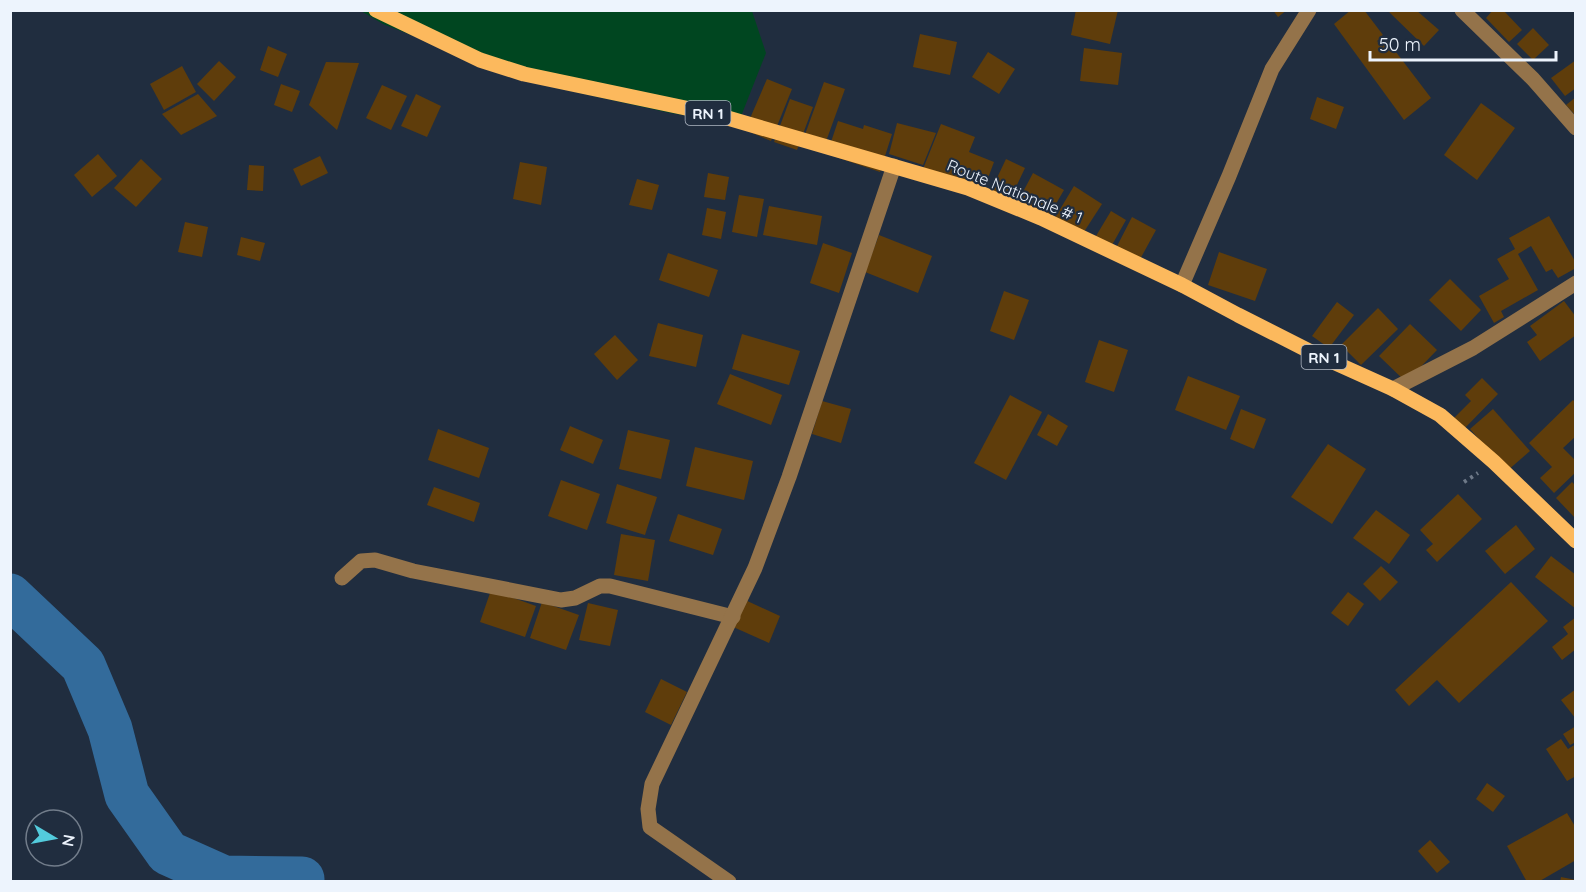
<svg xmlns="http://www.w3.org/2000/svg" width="1586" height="892" font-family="Quicksand,sans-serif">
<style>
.green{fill:#004620}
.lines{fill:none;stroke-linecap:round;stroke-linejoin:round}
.river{stroke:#336b9b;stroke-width:45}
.building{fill:#5f3d0b}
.path{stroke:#6e7988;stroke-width:4;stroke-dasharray:3 4.5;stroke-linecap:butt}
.minor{stroke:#94734a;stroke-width:15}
.major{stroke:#fcb95d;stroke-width:15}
.labels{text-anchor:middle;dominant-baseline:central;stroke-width:4.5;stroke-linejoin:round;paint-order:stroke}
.shield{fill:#202d3f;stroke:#b0b8c4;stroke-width:1.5}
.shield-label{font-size:15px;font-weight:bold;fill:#edf4fd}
.street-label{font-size:16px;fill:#edf4fd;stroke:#202d3f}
</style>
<rect width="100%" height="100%" fill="#202d3f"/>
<path class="green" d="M361,11H752L766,53L738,124L670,113L530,82L383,24Z"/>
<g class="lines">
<path class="river" d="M10,596L83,665L110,729L127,795L168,853L224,878L302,879"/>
</g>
<g class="building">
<path d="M1076,10H1118L1110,44L1071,35Z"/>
<path d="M1273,10H1287L1278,17Z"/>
<path d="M1351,10H1364L1431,98L1404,120L1334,24Z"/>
<path d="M1387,10H1416L1439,30L1424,46Z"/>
<path d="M1493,10H1503L1522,30L1509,42L1486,18Z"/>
<path d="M1533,28L1549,45L1533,60L1517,44Z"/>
<path d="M920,34L957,42L950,75L913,67Z"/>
<path d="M268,46L287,54L278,77L260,70Z"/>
<path d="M1084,48L1122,53L1118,85L1080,81Z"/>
<path d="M988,52L1015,69L999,94L972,77Z"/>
<path d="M1576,60V88L1565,96L1551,78Z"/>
<path d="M219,61L236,77L214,101L197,84Z"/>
<path d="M326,62L359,63L337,130L309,105Z"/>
<path d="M182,66L196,92L164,110L150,84Z"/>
<path d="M767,79L792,89L771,141L745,130Z"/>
<path d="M824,82L845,89L824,147L803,140Z"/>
<path d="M281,84L300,91L292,112L274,105Z"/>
<path d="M382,85L407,96L391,130L366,118Z"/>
<path d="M198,94L217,116L181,135L162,114Z"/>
<path d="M416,94L441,106L427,137L401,126Z"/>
<path d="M1317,97L1344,107L1336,129L1310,119Z"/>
<path d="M1576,97V116L1566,105Z"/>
<path d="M790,99L813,107L797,150L774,142Z"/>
<path d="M1481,103L1515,128L1477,180L1444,155Z"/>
<path d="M838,121L863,129L864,125L892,134L880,172L827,154Z"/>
<path d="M897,123L936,133L923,165L889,154Z"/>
<path d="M941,124L975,137L969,152L994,162L981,197L921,174Z"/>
<path d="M98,154L117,176L92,197L74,175Z"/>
<path d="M320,156L328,173L301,186L293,169Z"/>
<path d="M141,159L162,179L136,207L114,188Z"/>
<path d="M1006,159L1025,168L1007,206L988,197Z"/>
<path d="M520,162L547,167L541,205L513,199Z"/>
<path d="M249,165L264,166L263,191L247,190Z"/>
<path d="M708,173L729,177L725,200L704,197Z"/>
<path d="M1033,173L1064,190L1046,221L1016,205Z"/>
<path d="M637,179L659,185L652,210L629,205Z"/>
<path d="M1074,186L1102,204L1080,238L1053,221Z"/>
<path d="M739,195L764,199L757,237L732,232Z"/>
<path d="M769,206L822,216L817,245L763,235Z"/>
<path d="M707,208L726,212L721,239L702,235Z"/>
<path d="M1111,211L1126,220L1112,245L1096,236Z"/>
<path d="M1549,216L1576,263V268L1558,278L1552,269L1546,272L1531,246L1518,254L1538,290L1501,311L1504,317L1494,323L1479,296L1509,279L1497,259L1515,249L1509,238Z"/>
<path d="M1132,217L1156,230L1138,263L1115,250Z"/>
<path d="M185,222L208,227L202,257L178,252Z"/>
<path d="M879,235L932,256L918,293L865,272Z"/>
<path d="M241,237L265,243L260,261L237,255Z"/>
<path d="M823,243L852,253L839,293L810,283Z"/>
<path d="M1219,252L1267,269L1255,301L1208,285Z"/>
<path d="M668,253L718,270L709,297L659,280Z"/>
<path d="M1450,279L1481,310L1461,331L1429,300Z"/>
<path d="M1004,291L1029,300L1014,340L990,331Z"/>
<path d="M1564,301L1576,317V335L1540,361L1527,342L1537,335L1530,326Z"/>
<path d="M1337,302L1354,315L1329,348L1312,336Z"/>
<path d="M1378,308L1398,329L1361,365L1341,345Z"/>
<path d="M658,323L703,335L696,367L649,356Z"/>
<path d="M1410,324L1437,350L1406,382L1379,356Z"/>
<path d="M742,334L800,351L789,385L732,369Z"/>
<path d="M615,335L638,360L617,380L594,354Z"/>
<path d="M1099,340L1128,350L1114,392L1085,382Z"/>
<path d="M730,374L782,395L771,425L717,404Z"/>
<path d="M1188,376L1240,396L1226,430L1175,410Z"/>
<path d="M1482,378L1498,394L1463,430L1452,420L1471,401L1465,395Z"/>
<path d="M1010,395L1042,412L1006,480L974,463Z"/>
<path d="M1573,400L1576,403V436L1563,448L1576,461V472L1554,493L1540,478L1552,467L1529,443Z"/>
<path d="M822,401L851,409L841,443L812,434Z"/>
<path d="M1241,409L1266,419L1254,449L1230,439Z"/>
<path d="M1493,409L1530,451L1507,471L1470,429Z"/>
<path d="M1048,414L1068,426L1057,446L1037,435Z"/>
<path d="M570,426L603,440L593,464L560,450Z"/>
<path d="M438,429L489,448L479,478L428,460Z"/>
<path d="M628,430L670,440L661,479L619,469Z"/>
<path d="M1328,444L1366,469L1332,524L1291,497Z"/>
<path d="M695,447L753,461L744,500L686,486Z"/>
<path d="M561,480L600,494L587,530L548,516Z"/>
<path d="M1572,482L1576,486V519L1556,498Z"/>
<path d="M617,484L657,497L645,535L606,523Z"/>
<path d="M434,487L480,503L474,522L427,505Z"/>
<path d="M1458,494L1482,519L1437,562L1426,550L1433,544L1420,530Z"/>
<path d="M1376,510L1410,535L1389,564L1353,538Z"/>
<path d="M678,514L722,529L713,555L669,541Z"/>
<path d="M1516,525L1535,549L1505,574L1485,551Z"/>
<path d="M621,534L655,540L648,581L614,575Z"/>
<path d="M1551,556L1576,575V609L1535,577Z"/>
<path d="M1381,566L1398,582L1380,601L1363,584Z"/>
<path d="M1511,582L1548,621L1459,703L1437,680L1409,706L1395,690Z"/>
<path d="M491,590L536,606L525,637L480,622Z"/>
<path d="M1348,592L1364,604L1348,626L1331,613Z"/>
<path d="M743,599L780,616L769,643L731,626Z"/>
<path d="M542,602L579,615L566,650L530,638Z"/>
<path d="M588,603L618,610L610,646L579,640Z"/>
<path d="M1576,617V649L1562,660L1552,647L1568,634L1563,627Z"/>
<path d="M661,679L687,692L671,725L645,712Z"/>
<path d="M1576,689V719L1561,700Z"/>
<path d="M1576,726V742L1570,745L1563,734Z"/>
<path d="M1561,739L1568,749L1576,744V776L1567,781L1546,749Z"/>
<path d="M1487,783L1505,796L1493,812L1476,799Z"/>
<path d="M1567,813L1576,828V860L1538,882H1527L1507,846Z"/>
<path d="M1430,840L1450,862L1437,873L1418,851Z"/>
<path d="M1561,877L1576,880V882H1560Z"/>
</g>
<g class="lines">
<path class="path" d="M1464,482L1478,473"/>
<g class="minor">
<path d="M1462,10L1533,79L1576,128"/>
<path d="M1182,285L1229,176L1272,69L1309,10"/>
<path d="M1393,389L1473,348L1576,283"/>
<path d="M342,578L361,561L375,560L413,571L561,600L575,598L600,586H610L733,617"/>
<path d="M729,882L650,827L648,809L652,784L755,568L789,477L894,166"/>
</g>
<path class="major" d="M376,10L480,60L524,74L714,114L968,188L1041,218L1182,285L1238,315L1313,353L1393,389L1440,415L1494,462L1576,541"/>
</g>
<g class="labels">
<g class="shield">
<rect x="685.5" y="101" width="45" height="24" rx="4.5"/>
<rect x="1301.5" y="345" width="45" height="24" rx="4.5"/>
</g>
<g class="shield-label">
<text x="708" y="113">RN 1</text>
<text x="1324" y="357">RN 1</text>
</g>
<g class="street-label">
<text transform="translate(1015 191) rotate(22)">Route Nationale # 1</text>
</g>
</g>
<rect width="1586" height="892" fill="none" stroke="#edf4fd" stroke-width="24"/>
<g transform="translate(54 838) rotate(100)"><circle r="28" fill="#202d3f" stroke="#727d8b" stroke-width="1.5"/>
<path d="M0-4.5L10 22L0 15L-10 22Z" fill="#53cbdc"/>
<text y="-9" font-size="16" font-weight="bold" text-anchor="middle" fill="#edf4fd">N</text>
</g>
<path d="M1370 51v9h186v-9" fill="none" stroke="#edf4fd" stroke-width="3"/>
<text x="1379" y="51" font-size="18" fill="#edf4fd" stroke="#202d3f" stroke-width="4.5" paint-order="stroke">50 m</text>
</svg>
